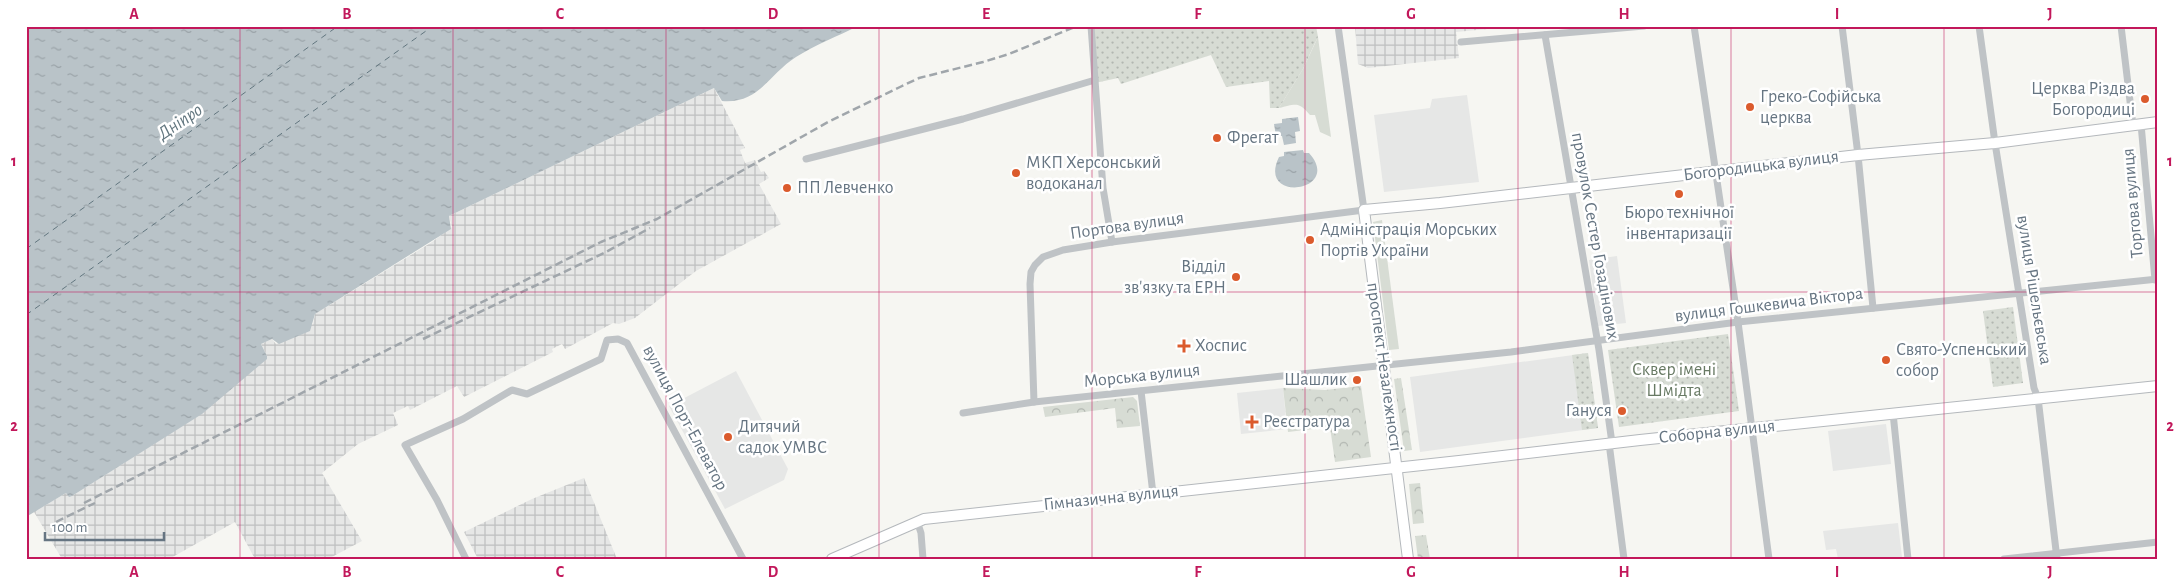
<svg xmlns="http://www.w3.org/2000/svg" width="2184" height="585" font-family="'Alegreya Sans',sans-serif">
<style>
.built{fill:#e6e7e6}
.industrial{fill:url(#industrial-grid)}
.green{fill:#d7dcd4}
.forest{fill:url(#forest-crowns)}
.park{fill:url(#park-dots)}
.water{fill:url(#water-ripples)}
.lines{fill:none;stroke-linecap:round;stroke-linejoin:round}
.ferry{stroke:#62767f;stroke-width:1;stroke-dasharray:6 5;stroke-linecap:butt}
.secondary-casing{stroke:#b4b8bc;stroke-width:12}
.street{stroke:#bfc3c6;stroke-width:7}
.secondary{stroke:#fff;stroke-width:10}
.rail{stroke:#a0a6ab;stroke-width:2.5;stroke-dasharray:8 4;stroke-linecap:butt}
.grid{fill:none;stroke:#c2185b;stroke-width:1;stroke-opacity:0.55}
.poi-dot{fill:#db5b2d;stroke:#fff;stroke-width:2}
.labels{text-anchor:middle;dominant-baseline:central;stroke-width:5;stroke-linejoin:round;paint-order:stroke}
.poi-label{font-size:18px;fill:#667582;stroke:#fff;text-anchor:start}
.street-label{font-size:18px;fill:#667582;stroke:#fff}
.park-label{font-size:18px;fill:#687a64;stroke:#fff}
.water-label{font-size:19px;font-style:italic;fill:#62767f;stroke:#fff}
.neatline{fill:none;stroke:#c2185b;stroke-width:2}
.grid-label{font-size:16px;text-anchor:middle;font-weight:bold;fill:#c2185b}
</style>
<defs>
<pattern id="industrial-grid" width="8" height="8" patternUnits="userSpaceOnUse" patternTransform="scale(1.25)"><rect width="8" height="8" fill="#e6e7e6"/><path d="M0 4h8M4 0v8" fill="none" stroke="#bec0c0"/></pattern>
<pattern id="forest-crowns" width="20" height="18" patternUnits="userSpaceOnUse" patternTransform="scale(1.25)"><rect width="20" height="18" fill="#d7dcd4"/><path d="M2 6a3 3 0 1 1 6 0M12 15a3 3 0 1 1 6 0" fill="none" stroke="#b2b7b1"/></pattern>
<pattern id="park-dots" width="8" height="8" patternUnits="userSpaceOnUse" patternTransform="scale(1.25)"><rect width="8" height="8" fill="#d7dcd4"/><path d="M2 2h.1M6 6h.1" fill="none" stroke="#b2b7b1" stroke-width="1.8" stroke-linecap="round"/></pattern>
<pattern id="water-ripples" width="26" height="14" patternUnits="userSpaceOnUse" patternTransform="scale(1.25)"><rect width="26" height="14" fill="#b9c3c8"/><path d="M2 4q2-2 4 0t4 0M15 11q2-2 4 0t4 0" fill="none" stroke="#9aa3a8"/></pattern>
</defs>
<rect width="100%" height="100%" fill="#f6f6f2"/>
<g class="built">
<path d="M1467,95L1479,182L1384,192L1374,115L1430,108L1432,99Z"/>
<path d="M1617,256L1626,323L1598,326L1589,260Z"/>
<path d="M1588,353L1598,428L1420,452L1410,377Z"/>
<path d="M736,371L788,469L784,480L725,509L669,406Z"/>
<path d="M1283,388L1287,429L1241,434L1237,393Z"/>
<path d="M1886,424L1891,464L1833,471L1828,431Z"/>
<path d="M1898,523L1902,557L1838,559L1836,549L1826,550L1823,531Z"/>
</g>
<g class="industrial">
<path d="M1355,26H1519L1456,32L1459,58L1368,68L1358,64Z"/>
<path d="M714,88L745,148L740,150L745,163L755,160L761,172L764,171L769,178L759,184L781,224L696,271L635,318L619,324L613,323L565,349L562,344L552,349L553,352L464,397L457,386L410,410L408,406L393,413L398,425L358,444L322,473L362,541L328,559H255L235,522L169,559H62L34,512L66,493L72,496L201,414L267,356L261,344L272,339L276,344L313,324L315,314L432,242L452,227L449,216Z"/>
<path d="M584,478L617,559H478L464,532L532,499Z"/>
</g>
<g class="green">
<path d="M1318,37L1331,137L1320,132L1315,115H1310C1299,101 1295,104 1279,108L1303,69Z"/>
<path d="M1382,220L1399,349L1389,350L1373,222Z"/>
</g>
<g class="forest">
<path d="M1401,378L1412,450L1404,451L1394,379Z"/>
<path d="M1361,386L1371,457L1335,462L1330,427L1288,432L1283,388L1325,390Z"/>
<path d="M1133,397L1137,401L1140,426L1117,428L1115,408L1045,417L1043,407Z"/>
<path d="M1420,483L1424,523L1413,524L1409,484Z"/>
<path d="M1426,535L1430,559H1418L1415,536Z"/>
</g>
<g class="park">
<path d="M1091,26H1316L1318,37L1314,45L1303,69L1279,108H1270L1269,81L1226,87L1211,55L1121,84L1118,78L1095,83Z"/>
<path d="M2013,307L2023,383L1993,387L1983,311Z"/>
<path d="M1728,334L1739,411L1619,427L1608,350Z"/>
<path d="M1588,353L1598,428L1582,430L1572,355Z"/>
</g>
<g class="water">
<path d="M26,26H858C838,36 815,45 796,57C769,74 759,104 722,101L714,88L449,216L451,229L315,314L310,331L279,344L272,339L261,344L267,356V359L202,414L72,496L69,497L66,493L26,517Z"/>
<path d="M1298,117L1300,131L1295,132L1296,143L1284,145L1282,136H1276L1274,124L1282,123V119Z"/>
<path d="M1303,150L1304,153H1309C1344,192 1256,204 1279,157L1284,156V152Z"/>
</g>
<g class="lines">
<g class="ferry">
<path d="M26,249L338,26"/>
<path d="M26,315L433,26"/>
</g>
<defs>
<g id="secondary">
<path d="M832,559L924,519L1459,461L1640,440L2158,386"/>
<path d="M1408,559L1364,210L1440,203L1858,155L1995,143L2158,122"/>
</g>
</defs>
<use href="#secondary" class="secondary-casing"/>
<g class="street">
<path d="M1091,26L1103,188L1112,242"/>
<path d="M1694,26L1738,322L1769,559"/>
<path d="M1842,26L1858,155L1873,308"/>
<path d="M1979,26L1995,143L2034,388L2038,398L2057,559"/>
<path d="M2121,26L2133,126"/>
<path d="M1545,35L1599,350L1612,443"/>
<path d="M1461,42L1644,26"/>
<path d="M2141,124L2155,280"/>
<path d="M806,159L963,119L1095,80"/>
<path d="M1141,391L1153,494"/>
<path d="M1034,402L1030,284L1031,272L1035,265L1043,257L1063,250L1112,242L1364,210L1338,26"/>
<path d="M963,413L1034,402L1511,352L1738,322L2158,279"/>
<path d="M1893,413L1908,559"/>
<path d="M1609,443L1624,559"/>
<path d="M917,521L921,533L923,559"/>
<path d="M466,559L437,500L405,445L463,419L512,390L527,394L601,359L607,340L618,339L627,343L743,559"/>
<path d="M2004,559L2158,542"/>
</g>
<use href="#secondary" class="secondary"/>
<g class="rail">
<path d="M423,339L604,253L650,228"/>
<path d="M84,503L601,242L657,219L828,122L900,87L919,78L983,62L1009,54L1077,26"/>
<path d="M56,522L95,503"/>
</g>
</g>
<path class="grid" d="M240,26V559M453,26V559M666,26V559M879,26V559M1092,26V559M1305,26V559M1518,26V559M1731,26V559M1944,26V559M26,292H2158"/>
<g class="poi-dot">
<circle cx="2145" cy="99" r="5"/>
<circle cx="1750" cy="107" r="5"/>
<circle cx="1217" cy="138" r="5"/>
<circle cx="1016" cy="173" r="5"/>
<circle cx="787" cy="188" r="5"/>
<circle cx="1679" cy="194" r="5"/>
<circle cx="1310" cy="240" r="5"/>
<circle cx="1236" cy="277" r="5"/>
<path d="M1181.5 338.5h5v5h5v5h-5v5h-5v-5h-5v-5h5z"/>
<circle cx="1886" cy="360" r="5"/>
<circle cx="1357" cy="380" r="5"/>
<circle cx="1622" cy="411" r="5"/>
<path d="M1249.5 414.5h5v5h5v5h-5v5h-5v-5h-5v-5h5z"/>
<circle cx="728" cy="437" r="5"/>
</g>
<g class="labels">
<g class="poi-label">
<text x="2135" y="89" text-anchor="end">Церква Різдва<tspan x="2135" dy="21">Богородиці</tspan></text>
<text x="1760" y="97">Греко-Софійська<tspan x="1760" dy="21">церква</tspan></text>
<text x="1227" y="138">Фрегат</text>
<text x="1026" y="163">МКП Херсонський<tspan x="1026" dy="21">водоканал</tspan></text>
<text x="797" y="188">ПП Левченко</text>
<text x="1679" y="213" text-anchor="middle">Бюро технічної<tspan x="1679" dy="21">інвентаризації</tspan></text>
<text x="1320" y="230">Адміністрація Морських<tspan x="1320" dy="21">Портів України</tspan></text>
<text x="1226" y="267" text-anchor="end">Відділ<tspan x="1226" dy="21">зв'язку та ЕРН</tspan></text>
<text x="1195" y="346">Хоспис</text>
<text x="1896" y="350">Свято-Успенський<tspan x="1896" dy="21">собор</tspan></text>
<text x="1347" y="380" text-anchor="end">Шашлик</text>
<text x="1612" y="411" text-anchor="end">Гануся</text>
<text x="1263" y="422">Реєстратура</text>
<text x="738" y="427">Дитячий<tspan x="738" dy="21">садок УМВС</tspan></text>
</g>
<g class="street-label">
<text transform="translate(1761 166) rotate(-7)">Богородицька вулиця</text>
<text transform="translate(2133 203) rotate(-95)">Торгова вулиця</text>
<text transform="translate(1127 226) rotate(-8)">Портова вулиця</text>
<text transform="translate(1595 236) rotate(80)">провулок Сестер Гозадінових</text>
<text transform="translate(2034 290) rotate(81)">вулиця Рішельєвська</text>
<text transform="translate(1769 305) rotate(-7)">вулиця Гошкевича Віктора</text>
<text transform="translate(1384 367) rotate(82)">проспект Незалежності</text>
<text transform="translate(1142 376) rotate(-6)">Морська вулиця</text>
<text transform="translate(685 418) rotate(62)">вулиця Порт-Елеватор</text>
<text transform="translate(1717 432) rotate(-6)">Соборна вулиця</text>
<text transform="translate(1111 498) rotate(-6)">Гімназична вулиця</text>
</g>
<g class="park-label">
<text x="1674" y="370">Сквер імені<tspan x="1674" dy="21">Шмідта</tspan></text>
</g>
<g class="water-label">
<text transform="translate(180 122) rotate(-34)">Дніпро</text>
</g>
</g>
<rect width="2184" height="585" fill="none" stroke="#ffffff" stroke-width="55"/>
<path d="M45 532v8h119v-8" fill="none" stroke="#667582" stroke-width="2.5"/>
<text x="52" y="532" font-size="15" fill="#667582" stroke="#ffffff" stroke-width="4" paint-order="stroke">100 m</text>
<rect x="28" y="28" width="2128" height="530" class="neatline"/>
<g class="grid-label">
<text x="134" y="19">A</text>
<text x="347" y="19">B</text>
<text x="560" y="19">C</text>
<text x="773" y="19">D</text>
<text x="986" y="19">E</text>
<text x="1198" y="19">F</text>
<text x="1411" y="19">G</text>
<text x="1624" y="19">H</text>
<text x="1837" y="19">I</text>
<text x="2050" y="19">J</text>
<text x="14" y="166">1</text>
<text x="2170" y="166">1</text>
<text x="14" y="431">2</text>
<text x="2170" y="431">2</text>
<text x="134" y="577">A</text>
<text x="347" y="577">B</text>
<text x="560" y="577">C</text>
<text x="773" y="577">D</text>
<text x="986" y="577">E</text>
<text x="1198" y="577">F</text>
<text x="1411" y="577">G</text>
<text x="1624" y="577">H</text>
<text x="1837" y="577">I</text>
<text x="2050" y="577">J</text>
</g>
</svg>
